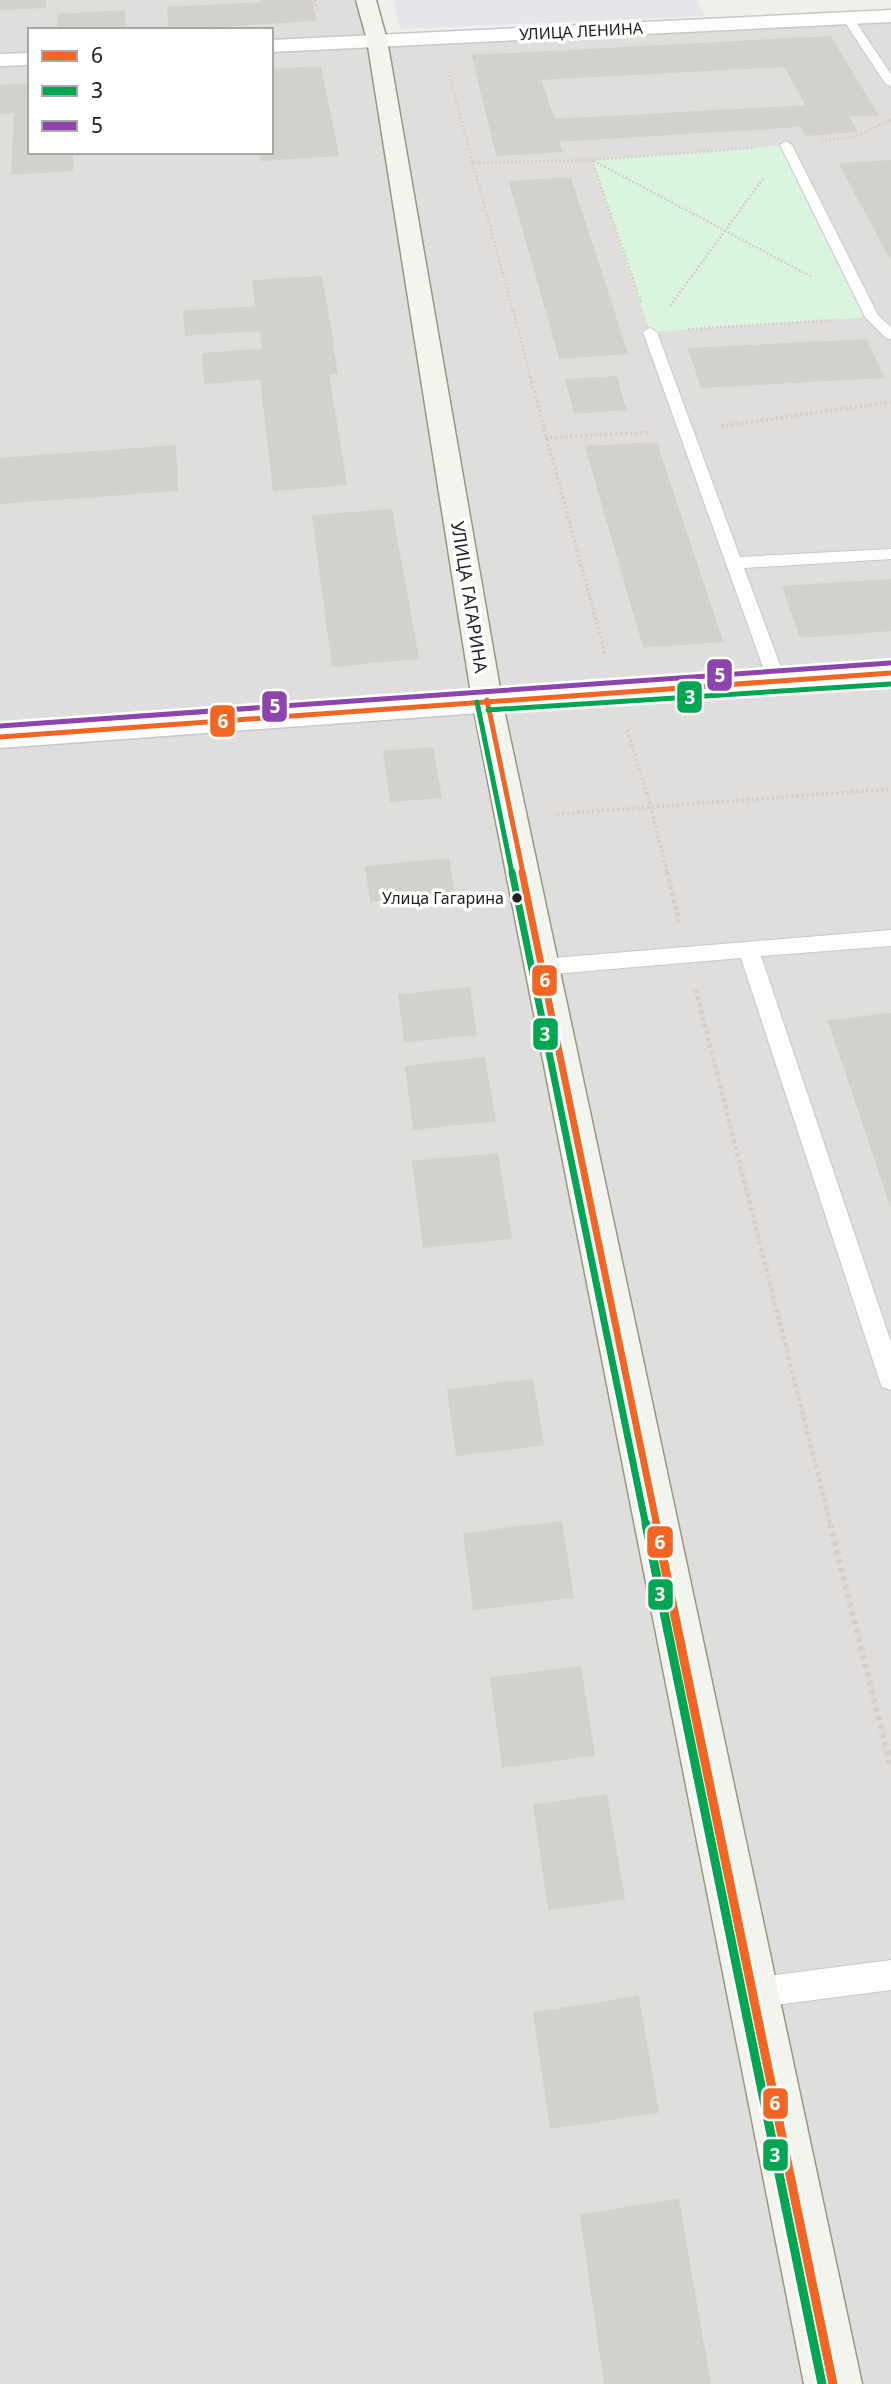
<svg xmlns="http://www.w3.org/2000/svg" width="891" height="2384" font-family="'Noto Sans',sans-serif">
<style>
.residential{fill:#dfdedc;fill-rule:evenodd}
.park{fill:#daf5df}
.plaza{fill:#e7e5e9}
.building{fill:#d3d1ce;stroke:#d3d1cc;stroke-width:2;fill-rule:evenodd}
.lines{fill:none;stroke-linecap:round;stroke-linejoin:round}
.service-casing{stroke:#c9c8c7;stroke-width:2}
.minor-casing{stroke:#c9c8c7;stroke-width:3}
.tertiary-casing{stroke:#c9c8c7;stroke-width:3}
.secondary-casing{stroke:#949a82;stroke-width:3}
.path-far3{stroke:#d8ceca;stroke-width:2.5;stroke-dasharray:2 2;stroke-linecap:butt}
.path-far2{stroke:#d8ceca;stroke-width:3.5;stroke-dasharray:2.5 2.5;stroke-linecap:butt}
.path-far1{stroke:#d8ceca;stroke-width:4.5;stroke-dasharray:3.5 3.5;stroke-linecap:butt}
.path{stroke:#d8ceca;stroke-width:6;stroke-dasharray:4.5 4.5;stroke-linecap:butt}
.service{fill:#fdfdfc;fill-rule:evenodd}
.minor{fill:#fdfdfc;fill-rule:evenodd}
.tertiary{fill:#fdfdfc;fill-rule:evenodd}
.secondary{fill:#f3f4ed;fill-rule:evenodd}
.bus-1-far2-casing{stroke:#fff;stroke-width:10}
.bus-1-far1-casing{stroke:#fff;stroke-width:12}
.bus-1-casing{stroke:#fff;stroke-width:14}
.bus-2-far2-casing{stroke:#fff;stroke-width:10}
.bus-2-far1-casing{stroke:#fff;stroke-width:12}
.bus-2-casing{stroke:#fff;stroke-width:14}
.bus-3-casing{stroke:#fff;stroke-width:10}
.bus-1-far2{stroke:#f26522;stroke-width:5}
.bus-1-far1{stroke:#f26522;stroke-width:7}
.bus-1{stroke:#f26522;stroke-width:9}
.bus-2-far2{stroke:#00a651;stroke-width:5}
.bus-2-far1{stroke:#00a651;stroke-width:7}
.bus-2{stroke:#00a651;stroke-width:9}
.bus-3{stroke:#8e44ad;stroke-width:5}
.bus-dot{fill:#222;stroke:#fff;stroke-width:2.5}
.labels{text-anchor:middle;dominant-baseline:central;stroke-width:7;stroke-linejoin:round;paint-order:stroke}
.far-street-label{font-size:16px;fill:#222;stroke:#fff}
.bus-label{font-size:16px;fill:#222;stroke:#fff;text-anchor:end}
.street-label{font-size:18px;fill:#222;stroke:#fff}
.line-badge{stroke:#fff;stroke-width:2.5}
.badge-label{font-size:19px;text-anchor:middle;font-weight:bold;fill:#fff}
</style>
<rect width="100%" height="100%" fill="#f0efeb"/>
<path class="residential" d="M0,0H366L377,40L891,16V2384H0ZM30,30H271V152H30Z"/>
<path class="park" d="M786,145L872,317L650,332L592,160Z"/>
<path class="plaza" d="M393,0H697L705,16L400,29Z"/>
<g class="building">
<path d="M0,0H45V7L0,9Z"/>
<path d="M262,0H311L315,20L170,29L168,8L262,3Z"/>
<path d="M124,11V30H58V15Z"/>
<path d="M830,37L877,114L848,116L856,131L806,135L801,126L558,141L561,151L497,155L473,56ZM785,66L807,106L554,120L540,79Z"/>
<path d="M320,67L338,155L261,160L260,152H271V70Z"/>
<path d="M30,84V152H72V170L12,174L15,112L0,113V86Z"/>
<path d="M891,161V259L840,164Z"/>
<path d="M570,178L627,353L560,358L510,182Z"/>
<path d="M321,277L333,345L263,350L261,330L186,335L184,312L256,307L253,281Z"/>
<path d="M866,340L883,377L702,387L689,349Z"/>
<path d="M332,345L337,373L205,383L203,354Z"/>
<path d="M328,374L346,484L274,490L261,379Z"/>
<path d="M616,377L625,409L575,413L566,380Z"/>
<path d="M656,443L722,641L644,647L586,447Z"/>
<path d="M175,446L177,490L0,503V459Z"/>
<path d="M391,510L418,658L333,666L313,516Z"/>
<path d="M891,580V630L801,637L783,587Z"/>
<path d="M432,748L441,797L391,801L384,752Z"/>
<path d="M448,859L454,893L371,901L366,867Z"/>
<path d="M469,988L476,1034L405,1041L399,995Z"/>
<path d="M891,1014V1206L829,1021Z"/>
<path d="M484,1058L495,1120L414,1129L406,1067Z"/>
<path d="M497,1154L511,1238L424,1247L413,1162Z"/>
<path d="M532,1380L543,1445L457,1455L448,1390Z"/>
<path d="M561,1522L573,1597L474,1609L464,1534Z"/>
<path d="M580,1667L594,1755L503,1767L491,1678Z"/>
<path d="M606,1795L624,1899L549,1909L534,1805Z"/>
<path d="M638,1997L658,2112L551,2128L534,2013Z"/>
<path d="M678,2200L710,2384H605L581,2215Z"/>
</g>
<g class="lines">
<defs>
<g id="service">
<path d="M844,16H852L891,74V87L885,83L842,18Z"/>
<path d="M786,141L792,145L878,315L891,327V339L886,338L865,317L780,145Z"/>
<path d="M650,328L657,332L740,557L891,549V559L744,568L786,681L783,685L777,687L768,681L643,332Z"/>
<path d="M891,930V946L761,956L891,1342V1390L882,1387L879,1379L741,958L542,975L535,973L532,967L535,961L542,959Z"/>
<path d="M891,1960V1990L753,2008L742,2004L738,1993L742,1982L753,1978Z"/>
</g>
<g id="minor">
<path d="M891,10V22L271,52V40Z"/>
<path d="M30,53V65L0,66V54Z"/>
</g>
<path id="tertiary" d="M891,663V683L0,748V726Z"/>
<path id="secondary" d="M356,0H376L387,40L502,700L862,2384H804L472,700L367,40Z"/>
</defs>
<use href="#service" class="service-casing"/>
<use href="#minor" class="minor-casing"/>
<use href="#tertiary" class="tertiary-casing"/>
<use href="#secondary" class="secondary-casing"/>
<g class="path-far3">
<path d="M315,0L317,11"/>
<path d="M448,71L531,378"/>
<path d="M821,141L854,137L891,120"/>
<path d="M471,163L592,160L753,148"/>
<path d="M641,302L592,160L812,277"/>
<path d="M670,306L764,177"/>
<path d="M688,329L833,320"/>
</g>
<g class="path-far2">
<path d="M530,376L605,654"/>
<path d="M721,426L891,402"/>
<path d="M545,438L649,432"/>
<path d="M627,730L651,807L667,873"/>
<path d="M557,814L891,789"/>
</g>
<g class="path-far1">
<path d="M667,872L679,921"/>
<path d="M696,990L831,1526"/>
</g>
<path class="path" d="M830,1524L891,1767"/>
<use href="#service" class="service"/>
<use href="#minor" class="minor"/>
<use href="#tertiary" class="tertiary"/>
<use href="#secondary" class="secondary"/>
<defs>
<g id="bus-1-far2">
<path d="M487,700L523,873"/>
<path d="M0,737L891,673"/>
</g>
<path id="bus-1-far1" d="M522,872L657,1526"/>
<path id="bus-1" d="M656,1524L833,2384"/>
<g id="bus-2-far2">
<path d="M477,702L512,873"/>
<path d="M488,710L891,684"/>
</g>
<path id="bus-2-far1" d="M512,872L646,1526"/>
<path id="bus-2" d="M646,1524L822,2384"/>
<path id="bus-3" d="M0,726L890,663"/>
</defs>
<use href="#bus-1-far2" class="bus-1-far2-casing"/>
<use href="#bus-1-far1" class="bus-1-far1-casing"/>
<use href="#bus-1" class="bus-1-casing"/>
<use href="#bus-2-far2" class="bus-2-far2-casing"/>
<use href="#bus-2-far1" class="bus-2-far1-casing"/>
<use href="#bus-2" class="bus-2-casing"/>
<use href="#bus-3" class="bus-3-casing"/>
<use href="#bus-1-far2" class="bus-1-far2"/>
<use href="#bus-1-far1" class="bus-1-far1"/>
<use href="#bus-1" class="bus-1"/>
<use href="#bus-2-far2" class="bus-2-far2"/>
<use href="#bus-2-far1" class="bus-2-far1"/>
<use href="#bus-2" class="bus-2"/>
<use href="#bus-3" class="bus-3"/>
</g>
<circle class="bus-dot" cx="517" cy="898" r="6"/>
<g class="labels">
<g class="far-street-label">
<text transform="translate(581 31) rotate(-3)">УЛИЦА ЛЕНИНА</text>
</g>
<g class="bus-label">
<text x="504" y="898">Улица Гагарина</text>
</g>
<g class="street-label">
<text transform="translate(470 597) rotate(81)">УЛИЦА ГАГАРИНА</text>
</g>
</g>
<g class="line-badge">
<rect x="706" y="658" width="27" height="34" rx="7" fill="#8e44ad"/>
<rect x="676" y="680" width="27" height="34" rx="7" fill="#00a651"/>
<rect x="261" y="690" width="27" height="33" rx="7" fill="#8e44ad"/>
<rect x="209" y="704" width="27" height="34" rx="7" fill="#f26522"/>
<rect x="531" y="964" width="27" height="33" rx="7" fill="#f26522"/>
<rect x="532" y="1017" width="27" height="34" rx="7" fill="#00a651"/>
<rect x="646" y="1525" width="28" height="34" rx="7" fill="#f26522"/>
<rect x="647" y="1578" width="27" height="33" rx="7" fill="#00a651"/>
<rect x="762" y="2087" width="27" height="33" rx="7" fill="#f26522"/>
<rect x="762" y="2138" width="27" height="34" rx="7" fill="#00a651"/>
</g>
<g class="badge-label">
<text x="720" y="682">5</text>
<text x="690" y="704">3</text>
<text x="275" y="713">5</text>
<text x="223" y="728">6</text>
<text x="545" y="987">6</text>
<text x="545" y="1041">3</text>
<text x="660" y="1549">6</text>
<text x="660" y="1601">3</text>
<text x="775" y="2110">6</text>
<text x="775" y="2162">3</text>
</g>
<rect x="28" y="28" width="245" height="126" fill="#ffffff" stroke="#a7a7a7" stroke-width="2"/>
<rect x="42" y="51" width="35" height="10" fill="#f26522" stroke="#a7a7a7" stroke-width="2"/>
<text x="91" y="63" font-size="21" fill="#222222">6</text>
<rect x="42" y="86" width="35" height="10" fill="#00a651" stroke="#a7a7a7" stroke-width="2"/>
<text x="91" y="98" font-size="21" fill="#222222">3</text>
<rect x="42" y="121" width="35" height="10" fill="#8e44ad" stroke="#a7a7a7" stroke-width="2"/>
<text x="91" y="133" font-size="21" fill="#222222">5</text>
</svg>
